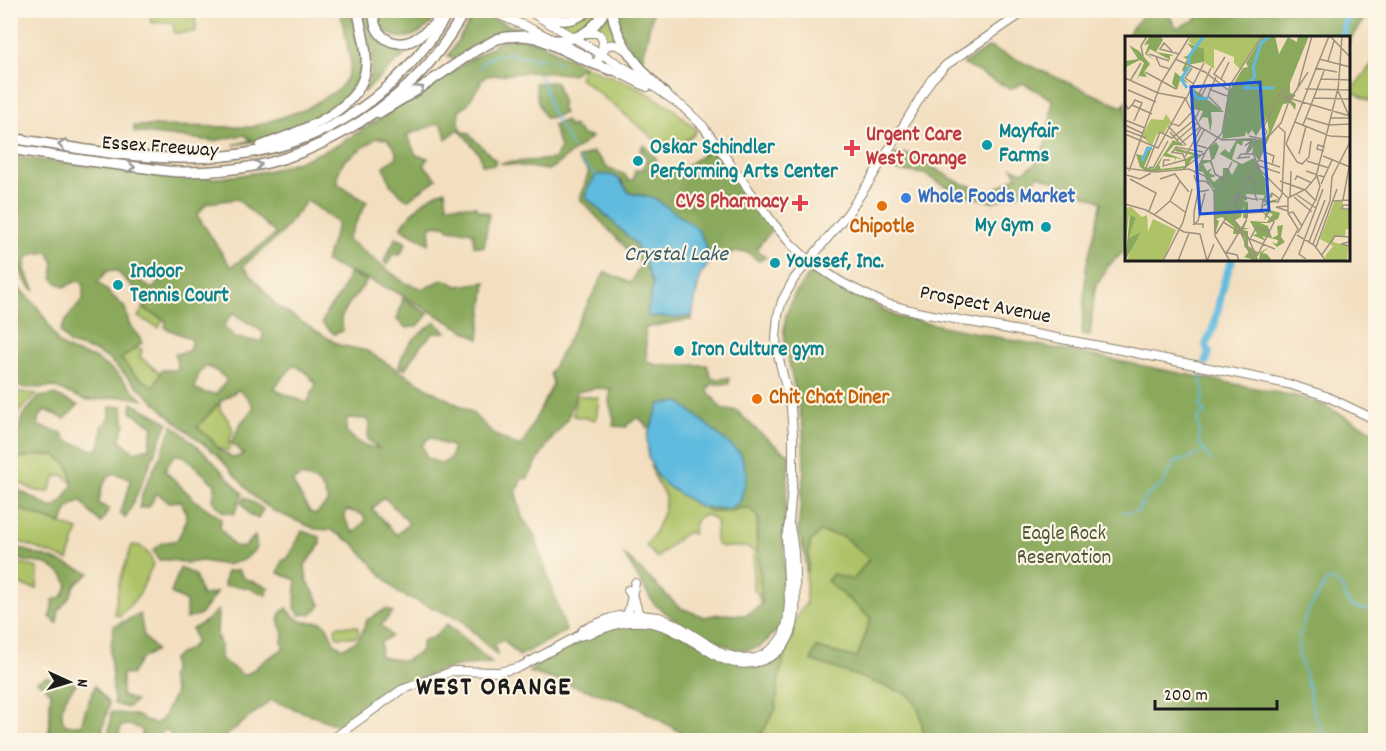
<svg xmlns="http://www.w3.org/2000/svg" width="1386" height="751" font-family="Dekko,sans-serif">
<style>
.green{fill:#aec367;stroke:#657042;stroke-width:1.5}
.forest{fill:#8aa95c;stroke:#53623c;stroke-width:1.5;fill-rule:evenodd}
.water{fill:#60bbde;stroke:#3e6c7d;stroke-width:1.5}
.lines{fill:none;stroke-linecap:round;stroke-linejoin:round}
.stream{stroke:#60bbde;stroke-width:1.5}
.river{stroke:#60bbde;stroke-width:8}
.primary-casing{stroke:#887e6e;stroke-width:10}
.motorway-casing{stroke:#887e6e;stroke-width:12}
.primary{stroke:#fff;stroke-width:8}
.motorway{stroke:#fff;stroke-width:9}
.oneway{stroke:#999}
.culture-dot{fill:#0f9aa8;stroke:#fcf5e5;stroke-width:2}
.health-dot{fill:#e0444e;stroke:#fcf5e5;stroke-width:2}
.shop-dot{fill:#3f7fe0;stroke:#fcf5e5;stroke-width:2}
.food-dot{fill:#e8710a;stroke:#fcf5e5;stroke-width:2}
.labels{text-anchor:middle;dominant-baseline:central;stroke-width:4.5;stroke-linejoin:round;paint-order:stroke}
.culture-label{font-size:21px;font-weight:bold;fill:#0d838f;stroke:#fcf5e5;text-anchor:start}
.health-label{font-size:21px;font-weight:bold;fill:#be3a42;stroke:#fcf5e5;text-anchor:start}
.street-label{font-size:21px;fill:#1c1c1c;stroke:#fcf5e5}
.shop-label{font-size:21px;font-weight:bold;fill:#366cbe;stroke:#fcf5e5;text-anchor:start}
.food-label{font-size:21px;font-weight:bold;fill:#c56008;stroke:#fcf5e5}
.park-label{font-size:21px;fill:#4f5636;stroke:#fcf5e5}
.water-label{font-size:22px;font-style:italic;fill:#375c6a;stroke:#fcf5e5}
.district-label{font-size:27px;font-weight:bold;letter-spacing:1.5px;fill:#1c1c1c;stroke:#fcf5e5}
.inset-river{fill:none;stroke:#60bbde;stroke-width:3}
.inset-road{fill:none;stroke:#9d917e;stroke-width:1.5}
.view{fill:#1d4ed8;fill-opacity:0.15;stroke:#1d4ed8;stroke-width:3}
.inset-edge{fill:none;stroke:#1c1c1c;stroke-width:3}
</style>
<rect width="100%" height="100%" fill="#fcf5e5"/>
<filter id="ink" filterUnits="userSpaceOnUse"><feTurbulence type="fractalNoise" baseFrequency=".0167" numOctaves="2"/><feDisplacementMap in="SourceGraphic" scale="12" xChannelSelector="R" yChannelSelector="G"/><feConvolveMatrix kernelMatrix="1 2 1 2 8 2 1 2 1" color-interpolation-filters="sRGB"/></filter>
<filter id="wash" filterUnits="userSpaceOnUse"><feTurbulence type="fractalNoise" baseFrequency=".008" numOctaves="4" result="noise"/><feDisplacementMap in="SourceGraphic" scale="24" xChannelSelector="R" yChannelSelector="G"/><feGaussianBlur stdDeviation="1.35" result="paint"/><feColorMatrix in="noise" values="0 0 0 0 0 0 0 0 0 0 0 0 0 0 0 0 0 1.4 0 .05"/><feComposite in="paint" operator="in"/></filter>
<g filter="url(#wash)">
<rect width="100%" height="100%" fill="#f3dfc0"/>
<g class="green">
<path d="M195,11L196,32L174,33L173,22L151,23L150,13Z"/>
<path d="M592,11H602L591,25L576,35L552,22Z"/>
<path d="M608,11L618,41H611L606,43L604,34L597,29Z"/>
<path d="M1375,60V104L1351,91Z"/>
<path d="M584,66L634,85L672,108L697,130C689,142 675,146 662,145L579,77Z"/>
<path d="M143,308L163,319L159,328L138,317Z"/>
<path d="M136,347L142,350L140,357L161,374L154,387L135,375L121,359Z"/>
<path d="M11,391L37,394L14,417L12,424L11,422Z"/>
<path d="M576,395L599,398L596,420L573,416Z"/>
<path d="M220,402V410L228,419L233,430L229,441L230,449L228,451L216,447L211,439L197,427Z"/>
<path d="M40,455H56L69,467L73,484L63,475L55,477L49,492L36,491L11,479V459Z"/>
<path d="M650,466L654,469L657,476L700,507H704L710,512H729L740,508H750L759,519L757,521L756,535L762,604L760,603L758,594L753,589L754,552C743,540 728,552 718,545C711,540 719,530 716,522C715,520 712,517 709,516C697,512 694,525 693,534L688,532L680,537L657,558L646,546C654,536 667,509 665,497C664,492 660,488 658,484C655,479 653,472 650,466Z"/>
<path d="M10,506L78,530L68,560L11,539Z"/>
<path d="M820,532L843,536L869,559L853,581L833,574L827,581L871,619L857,658L816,648L811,660L908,694L912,700L915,701L921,717L924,740H758L776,708L778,681L791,632L799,612L806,604V571L808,570L810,542Z"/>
<path d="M132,545L140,546L150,555L153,564L139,595L120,616L114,614L119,584Z"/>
<path d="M10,560L38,568L37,589L11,583Z"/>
<path d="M337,626H356L358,628V635L356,637H338L336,636L335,628Z"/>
</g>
<g class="forest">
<path d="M338,11H350L363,58L358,78L349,96L318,116L288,133L262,140L233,145L252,140L244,135L213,141L134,132V126L252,127L306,109L339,89L347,77L351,64L341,15Z"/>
<path d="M361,11H372L370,20L374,36L386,45L394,49L413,47L363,93L371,73L372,54Z"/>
<path d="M380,11H440C432,26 411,44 392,35C386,33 382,27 378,22Z"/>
<path d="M615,11H653L641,65L615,24Z"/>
<path d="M1249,11L1334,10L1340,13L1342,11H1369L1349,42L1348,38L1129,37V31L1147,11H1166L1177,28L1195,20L1203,11Z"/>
<path d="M476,12L524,31L502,34L484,41L455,59L448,56Z"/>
<path d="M504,39H522L540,43L584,66L572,74L530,72L486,76L479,82L481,84C471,94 472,104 459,110C458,120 458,126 464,133L467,132L496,161L494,165H482L480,155L459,129L446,139L443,127L439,123L407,135L416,155L428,158L424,165L437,179L407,200L390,184L384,166L397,157L395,149L387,139L377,138L344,161L337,176L339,185L367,202L347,239L405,283L424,289L443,279L458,286L486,282L479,339L398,293L369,280L325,262L338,223L307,200L280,235L243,266L278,307L339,345L367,351L434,392L470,411L495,435L521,447L553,384L550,373L605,272L631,283L641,264L580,199L589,171L577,159L592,152C602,158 599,159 606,166C611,171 618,172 624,174L629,181L634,179L635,170H642L647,158L640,151L643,145L656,158L655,169C678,173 685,166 703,155L699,150L708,146L773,229L756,249L766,257L759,261L747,252H734L712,260L698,229L647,196L629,193L621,179L586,197L635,243L644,260L653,285L676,318L692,316V320C676,321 661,325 645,328L647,361L656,365H707L712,379L729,378V384H712L707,390L721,408L737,411L759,432L783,451L790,454L785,514L784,548L785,617L780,628L760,647L746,650L735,649L686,628L654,604L623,553L679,607L704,617L719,614L746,615L762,604L757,538L759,519L749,508H740L729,512H710L704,507L728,509L740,502L747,476L741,454L660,404L650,428L646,427L645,424L639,418L634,419L627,425V427L613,426L614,419L609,402L611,389L598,388L576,392L568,419L547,445L527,479L522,478L516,493L522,517L534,534L566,631L519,656L504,640L495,644L497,655L461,620L398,593L353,543L331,530L315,529L274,511L254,497L217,455L176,422L107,358L96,352L70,344L60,332C65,319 73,310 83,300V283L77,281L64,287C50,280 52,277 54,263L48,252L33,254L26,259L25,270L35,291C15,275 23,263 11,249L10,156L168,177L219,178L268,171L305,159L336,146L383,117L394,107ZM237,199L276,234L231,267L197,215L207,203ZM145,269L162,279L152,289L142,282L138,273ZM107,271H117L134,289L147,310L166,321L165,328L192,339L189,351L175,354L178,370H162L154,387L135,375L121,359L143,342L129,324L125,308L98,282ZM233,313L263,332L262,342L236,338L223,326ZM294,365L306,372L316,384L307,403L280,392L274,388ZM206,366L218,372L227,380L216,394L205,393L194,388L199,374ZM238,390L246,396L254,407L241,423L231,443L244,454L234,458L219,450L211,439L197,427L220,402ZM347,418L367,419L369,423L368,440L378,448C363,446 355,442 346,431ZM430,437L444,444L452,446C453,456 451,459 442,464L427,458L422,445ZM301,476C320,482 321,482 328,502L316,514L310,512L292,482ZM384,497L409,523L397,535L372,509ZM346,510L362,514L366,520L354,533C348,525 343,520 346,510Z"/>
<path d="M989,47L1122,107L1126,102V250L1109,265L1095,288L1090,336L1082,334L1086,267L1102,202L1039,175L1025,192L992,202L957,193L924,174L886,169L895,154H910L958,182L990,192L1017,176L1012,167L1023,172L1036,163L1046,143L1053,100L1023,83L1010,89L963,64Z"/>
<path d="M556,82L563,104L561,107L564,113L554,117L545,118L538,102L535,83Z"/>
<path d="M565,120L569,127L573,125L582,135L592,137L555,166L548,170L500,163L554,159L560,150V147L553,126Z"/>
<path d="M445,190L447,205L475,206L478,210L489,213L484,247L474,246L473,232L449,229L445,225L431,226L429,244L401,228C411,212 427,195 445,190Z"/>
<path d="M396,237L406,243L400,255L393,254L387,265L384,261Z"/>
<path d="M816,265L854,293L897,317L1295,396L1321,404L1375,432V740H924L921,717L915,702L912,700L908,694L811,660L816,648L857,658L871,618L827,581L833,574L853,580L869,559L843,536L820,532L810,542L808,571H806L805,556L798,530L804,469L803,427L785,345L784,330L786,315L794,295Z"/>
<path d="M349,273L367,281L348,305L341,318L343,331L334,334L322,323L327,311L340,295Z"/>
<path d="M11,283L14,284L36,305L46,320L59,344L71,351L94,358L114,371L143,400L129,397H114L101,400H85L54,387L29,388L11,385V338L13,339L15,334L12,330L19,315L11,311Z"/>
<path d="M403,298L428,314L418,326L407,328L397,320Z"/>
<path d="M435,322L446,332L434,333L421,345L405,369L399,368C402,346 418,334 435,322Z"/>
<path d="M54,395L78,405L65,419L45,410L38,419V426L62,433L67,441L96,451L101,441L102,426L110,417V407L122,406L125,425L119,439L134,452L149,448L153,426L131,412L132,403L168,422L130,510L125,518L120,513L129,488L130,479L114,473C102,480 100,492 99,504L109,509L101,523L89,511L81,501C67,505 66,511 62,524L11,506V486L52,508L62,502L73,484L69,467L56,455H40L11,459L22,416L39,397Z"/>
<path d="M173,425L207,455L243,494L234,514L223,512L213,501L215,485L184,456L174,455L165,471L196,501L221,518L220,528L234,546L244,547L255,536L257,548L244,560L226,565L202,561L187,563L171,560H158L153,550L162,543L177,540C186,523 190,519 181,501L168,502L157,493L149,507L139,508L143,491L161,454Z"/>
<path d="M245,497L263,509L258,519L249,514L242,503Z"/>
<path d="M302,531L320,537V545L305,565L307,581L321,605L312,614L300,615L295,608L296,580L278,573L282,561L288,558Z"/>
<path d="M10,545L55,560L90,573L75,585L69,598L59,610L57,623L50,617L53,600L62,597L68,584L63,575L47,564L25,561L11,555Z"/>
<path d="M180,568L195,575L202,596L217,592L200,615L186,619V602L171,593Z"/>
<path d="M238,570L245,579L268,587L267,595C252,589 240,584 224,586L226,572Z"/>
<path d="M287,608C298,624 304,622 322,622L328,628L334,643L342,648C359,642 361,637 367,620L386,609L393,612L381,625L391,636L381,642L380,657L405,661L420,652L423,640L433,638L447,624L492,663L456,666L404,683L385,693L339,726L271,700L221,740H175L166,729C158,738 151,740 139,740L142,736V729L129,725L122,726L120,729L118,740H108L111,712L135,715L154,724L161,721L175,693L170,678L173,672L172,660C179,652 190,651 196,642L192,629L203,623L218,610L217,635L221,647V659L243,675L249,673L265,660L283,649L282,640L284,634L279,624L280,613Z"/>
<path d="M140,614L144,637L156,650L141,659L131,675L122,673V696L136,701L127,708L114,704L110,652L114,626Z"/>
<path d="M643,624L667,629L759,665L791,632L778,681L776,708L758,740H694L632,704L529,672L544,661L610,627Z"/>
<path d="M46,677L76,684C65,697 57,708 65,725H81L86,708L95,686L109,704L100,740H86L84,737L72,732L63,734L59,740H47C52,725 48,709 51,693L37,681Z"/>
</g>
<g class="water">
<path d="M596,175C616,173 619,177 629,193L654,198L698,229L712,260L700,275L692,316L676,318L647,316L653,285L644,260L635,243L586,197L588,188Z"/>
<path d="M680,402L741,454L747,476L740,502L728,509L700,507L667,486L657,476L648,456L647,437L660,404Z"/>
</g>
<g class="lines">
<g class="stream">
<path d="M509,51L510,55L532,57L533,64"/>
<path d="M532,57L553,59L559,63"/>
<path d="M480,68L482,62L494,56L510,53"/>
<path d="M537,71L544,85L550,108L573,149"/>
<path d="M579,160L596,175"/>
<path d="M1203,373L1200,381C1204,391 1205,395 1200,405L1205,413L1197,418L1199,429V443L1212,461"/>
<path d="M1123,512L1129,513L1139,511V505L1141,507C1144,495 1153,491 1163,485L1167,474L1175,463L1180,460H1186L1204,451"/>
<path d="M1328,740L1315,717L1307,682L1299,656L1298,641L1306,614L1328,580C1335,581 1340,584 1344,591C1345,594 1345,598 1347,601C1352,609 1367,610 1376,610"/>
</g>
<g class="river">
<path d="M1324,38L1338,37L1343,36C1345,31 1343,29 1345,24C1346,20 1349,15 1352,10"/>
<path d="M1206,361L1209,353L1206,345L1214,326L1224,282L1232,260"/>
</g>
</g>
</g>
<g filter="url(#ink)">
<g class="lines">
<defs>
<g id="primary">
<path d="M488,10L534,30L588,57"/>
<path d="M527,10L640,77L683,107L703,126L773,223L791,244L809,261L841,282L865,294L884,303L922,313L1121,350L1288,384L1326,396L1376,420"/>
<path d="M586,33H597L600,35L603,41L602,50"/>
<path d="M597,62C604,45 609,39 626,50"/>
<path d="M607,67L647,87"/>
<path d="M628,590L635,601L638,612L642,616"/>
<path d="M624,617L628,613L635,583"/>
<path d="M578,636C592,635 604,627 618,624C660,614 686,638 720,658C734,664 746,666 761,661C799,648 796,611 795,578C795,561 794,544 790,527"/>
<path d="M331,740L401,690L453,671L499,672L520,667L567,642L578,636L584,629L611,618L619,616L640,615L659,617L677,625L723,654L743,659L756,658L763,655L775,646L783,636L787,623L789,603L786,537L789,523L793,474V435L791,408L777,351L776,338L778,315L782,301L794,279L848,213L871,179L931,80L946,65L1018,16L1028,10"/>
</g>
<g id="motorway">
<path d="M375,10C370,32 390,49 411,41C421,37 430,28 438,21"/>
<path d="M535,10C553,21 571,26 588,10"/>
<path d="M612,10C615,43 643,72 665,94"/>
<path d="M555,40C577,41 595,30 605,10"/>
<path d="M379,113L419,89L475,51L497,39L506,37L523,36L537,38L589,62L611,70"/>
<path d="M10,138C65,146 124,158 179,158C262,159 336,138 396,79C416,59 436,36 449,10"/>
<path d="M261,146C298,132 362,112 366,66C368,47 360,29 358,10"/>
<path d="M10,149C56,156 101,164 146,168C158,170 170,172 182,172C211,172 240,170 268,163C317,151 370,120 407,86C429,66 450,37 465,10"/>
</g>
</defs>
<use href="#primary" class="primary-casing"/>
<use href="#motorway" class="motorway-casing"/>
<use href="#primary" class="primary"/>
<use href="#motorway" class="motorway"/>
</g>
<defs><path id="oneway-chevron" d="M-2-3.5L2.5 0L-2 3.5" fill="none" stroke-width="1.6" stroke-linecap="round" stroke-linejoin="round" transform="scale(1.5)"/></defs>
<g class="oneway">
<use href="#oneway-chevron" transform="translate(420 89) rotate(-33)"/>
<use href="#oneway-chevron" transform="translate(62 145) rotate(-172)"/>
<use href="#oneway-chevron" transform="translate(258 165) rotate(-10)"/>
<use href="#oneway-chevron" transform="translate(131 167) rotate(6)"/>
</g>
</g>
<g class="culture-dot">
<circle cx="987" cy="145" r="6"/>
<circle cx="638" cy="161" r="6"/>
<circle cx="1046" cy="227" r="6"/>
<circle cx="775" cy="263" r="6"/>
<circle cx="118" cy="285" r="6"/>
<circle cx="679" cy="351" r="6"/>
</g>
<g class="health-dot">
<path d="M849 139h6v6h6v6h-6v6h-6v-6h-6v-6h6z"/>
<path d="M797 194h6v6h6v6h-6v6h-6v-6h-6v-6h6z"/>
</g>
<circle class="shop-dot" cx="906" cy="198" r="6"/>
<g class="food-dot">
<circle cx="882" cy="206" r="6"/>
<circle cx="757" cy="399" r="6"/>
</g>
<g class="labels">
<g class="culture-label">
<text x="999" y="133">Mayfair<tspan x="999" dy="24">Farms</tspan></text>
<text x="650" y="149">Oskar Schindler<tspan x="650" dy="24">Performing Arts Center</tspan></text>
<text x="1034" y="227" text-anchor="end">My Gym</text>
<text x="787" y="263">Youssef, Inc.</text>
<text x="130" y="273">Indoor<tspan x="130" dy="24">Tennis Court</tspan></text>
<text x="691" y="351">Iron Culture gym</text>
</g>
<g class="health-label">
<text x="866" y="136">Urgent Care<tspan x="866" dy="24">West Orange</tspan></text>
<text x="788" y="203" text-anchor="end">CVS Pharmacy</text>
</g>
<g class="street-label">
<text transform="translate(160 148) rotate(4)">Essex Freeway</text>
<text transform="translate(985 306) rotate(11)">Prospect Avenue</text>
</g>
<g class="shop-label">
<text x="918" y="198">Whole Foods Market</text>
</g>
<g class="food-label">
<text x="882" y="228">Chipotle</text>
<text x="769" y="399" text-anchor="start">Chit Chat Diner</text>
</g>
<g class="park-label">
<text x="1064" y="535">Eagle Rock<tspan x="1064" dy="24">Reservation</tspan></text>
</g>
<g class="water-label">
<text x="676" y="255">Crystal Lake</text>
</g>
<g class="district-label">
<text x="494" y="688">WEST ORANGE</text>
</g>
</g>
<g transform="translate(1125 36)">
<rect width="225" height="225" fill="#f3dfc0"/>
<path d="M66,0H136L115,33L109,27V21L89,13V33L79,26L76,14L64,6ZM41,78L46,85L39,97L32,98L27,109L24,107L17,100L21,92L26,83L38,84ZM218,164L217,174L225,173V193H221L220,200H210L208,206L223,210L222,225H202L200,220L208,210L195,203L209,166ZM6,171L17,181L22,179L23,196L28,183L51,194L38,225H2L9,204L15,199L4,202L11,182L4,180L0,212V172Z" fill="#aec367"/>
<path d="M25,0H36L38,4L31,16L49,19L45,20V24L25,13L22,18L30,24L20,18L24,8L19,9ZM138,0H150L154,18L163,1L172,6L173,0H184L165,47V57L171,59L166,64L171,68L170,74L165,67L158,68L134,125L129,118L130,103L139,104L144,96L142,82L131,100L127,94L123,99L121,95L120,100L97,103L103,57L118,32L123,31L121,27ZM62,7L79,13V26L61,29L63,32L57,41L63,47L55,44L52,54L47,47L50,36L56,41L60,37L57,34L62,23L58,21L65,19L67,13ZM4,9L14,15L25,28L19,36L22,41L14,40L11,45L19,27L15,24L1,31L0,25L13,23ZM67,52L99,76H86L87,86L85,96L83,82L78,81L73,87L78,75L68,73ZM127,102L130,107L126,114L122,118L126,105H118L117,110L112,107L107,123L117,128L129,122L140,143L141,159L144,161L146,157H148L147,162L145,161L144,162L141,161L142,168L147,164L155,163L137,171L141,166L131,162L138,163L140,159L121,158L122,164L118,165L123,166V182H118L119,169L116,181L110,184L116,192L122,184L119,192H125L117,194L123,195V210L134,217L144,211L137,217L142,218L147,225L134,224L135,217L131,219L133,225L119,221L124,216L119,210L120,203L111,192L115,198H108L109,191L97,181L91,183L94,185L90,198L89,153L78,136L73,135L77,124H86L84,112L91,106L94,111L89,123L100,113L104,117L112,103ZM95,118L113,128L107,139L103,132H98V139L89,146L85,142L91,140L84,137L87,132L82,135L78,128L85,126L87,131L86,125ZM48,104L61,110L49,109L42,117L59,124L51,122L49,127L50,122L38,120L34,129L36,133L60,130V123L68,119L50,115L51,112L77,119L67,123L61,132L32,135H21L15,131L11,118L20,120L22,110L27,112L19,131L29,133ZM142,173L155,177L153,183L144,187H135L143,190L147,202L153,199L152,190L158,189L156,201L160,206L152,211L147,206L152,208L153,204L137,200L141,205L127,199L132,198L125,185L142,186L148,178L144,177L141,182L139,184ZM5,179L11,182L4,202L16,196L0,225Z" fill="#8aa95c" fill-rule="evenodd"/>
<path class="inset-river" d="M145,0L136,7L128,32L130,40L120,52H149M62,52L56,43L64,31V20L79,0M66,54L73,63L83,62M17,125L22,113L27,112"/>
<path class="inset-road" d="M205,0L225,21M217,0L213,55L225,82M47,15L39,7L35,13L54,18M24,18L44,25M18,20L16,10L22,0M31,21L35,30L45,33M50,23L80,36L103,54M194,23L225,31M203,25L209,5M67,32L60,42L69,48M190,32L212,36M20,36L51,53M91,41L83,60L96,73M0,42L33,57L60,62L75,91L97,104L130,103L128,117L135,134L163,162V177L173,193L156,225M96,43L104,26M196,43L225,44M5,45L16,27M81,51L77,59L74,58L86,32M98,51L100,46L89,38L100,21M84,53L102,60M158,53L162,55L158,63L164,60L161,65M180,53L225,54M3,54L31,66M172,54L187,0M189,62L225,63M61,63L79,27M167,63L225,80M0,67L3,73L7,69L27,78M7,69L10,64L17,67L9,85M186,69L199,35M181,82L204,89M205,82H225M0,84L20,92M170,86L205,100L225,101M45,87L54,90L67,76M0,89L17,97M178,89L186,69M204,89L225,88M43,90L61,109M139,90L158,53M0,94L21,102M79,94L71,109L82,112M45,96L55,108L75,91M0,98L33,112L60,63M124,100L137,103L142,96L138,89M52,104L72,87M161,108L204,0M161,108L172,126L177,128L184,121L186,105M120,110L126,105L121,118M137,115L149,120L147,129M199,115L192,113L193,109L200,111M47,117L51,111L78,116M174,118L181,90M198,120L225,131M60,121L76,92M125,121L113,122L116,118H128M45,124H39L38,130L60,124L58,118L46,116M134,124L155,131M86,125L90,138L98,143M182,125L204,132M133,126L144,100L156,87L164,65L183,36M134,130L155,137M24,131L28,132L43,105M0,132L30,136L64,133L80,140L89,156L90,200L105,225M21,132L35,96L47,102L70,83L75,73M58,133L79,117M4,135L36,47L65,0M181,135L199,141M70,138L81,115L97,97L105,49L137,0M2,139L15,143L26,137M69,139L71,145H80L85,149M125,141L130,144L128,153L132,164M5,143L31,157L24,175M35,143L50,138L55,145M170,144L172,140L187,147M155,145L180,154L191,165M196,148L207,124M93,154L107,126M172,159L191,172M113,160L133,164M112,161L109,184L123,201L133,225M165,161L166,135M169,161L187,176M163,162L181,153L191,141L213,52M143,164L147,157L155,163M218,164L224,131M45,165L55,145L64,156M45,165L60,176M207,165L225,164M0,168L21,174L59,196L75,198L82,225M225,169H218L217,173H225M163,175L151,171L163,170M136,176L138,165L153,166L157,158L160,96L154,91M122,177L138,176L149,186L132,220M163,177L168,176L177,190M29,179L45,165M98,186L116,197L128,225M68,189L73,185L80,157M78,192V188H69V176L73,156L84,154M173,197L191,163L195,150L192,140M91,198L101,182L102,174L134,128M172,199L189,209L201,225M225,199L224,206L216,208L225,210M125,203L150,213M124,205L131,192L144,195M184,206L200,164M188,208L205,165L207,141L225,106M191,211L212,153M99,216L112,219L114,225M102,216L121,185L122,177L111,172M196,220L210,200L225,201M181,223L174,218L198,153M38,225L58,186L67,153M53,225L64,197M82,225L89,208"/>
<path class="view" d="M135,46L144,174L75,178L66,51Z"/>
<rect width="225" height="225" class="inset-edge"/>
</g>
<rect width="1386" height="751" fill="none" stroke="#fcf5e5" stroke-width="36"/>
<g transform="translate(69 682) rotate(94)" stroke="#fcf5e5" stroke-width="4.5" paint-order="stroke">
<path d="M0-4.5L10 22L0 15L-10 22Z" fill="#1c1c1c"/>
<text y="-9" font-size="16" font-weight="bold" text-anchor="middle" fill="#1c1c1c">N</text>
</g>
<path d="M1155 700v9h122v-9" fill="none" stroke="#1c1c1c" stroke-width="3"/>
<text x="1164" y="700" font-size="18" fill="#1c1c1c" stroke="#fcf5e5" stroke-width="4.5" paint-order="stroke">200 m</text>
</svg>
